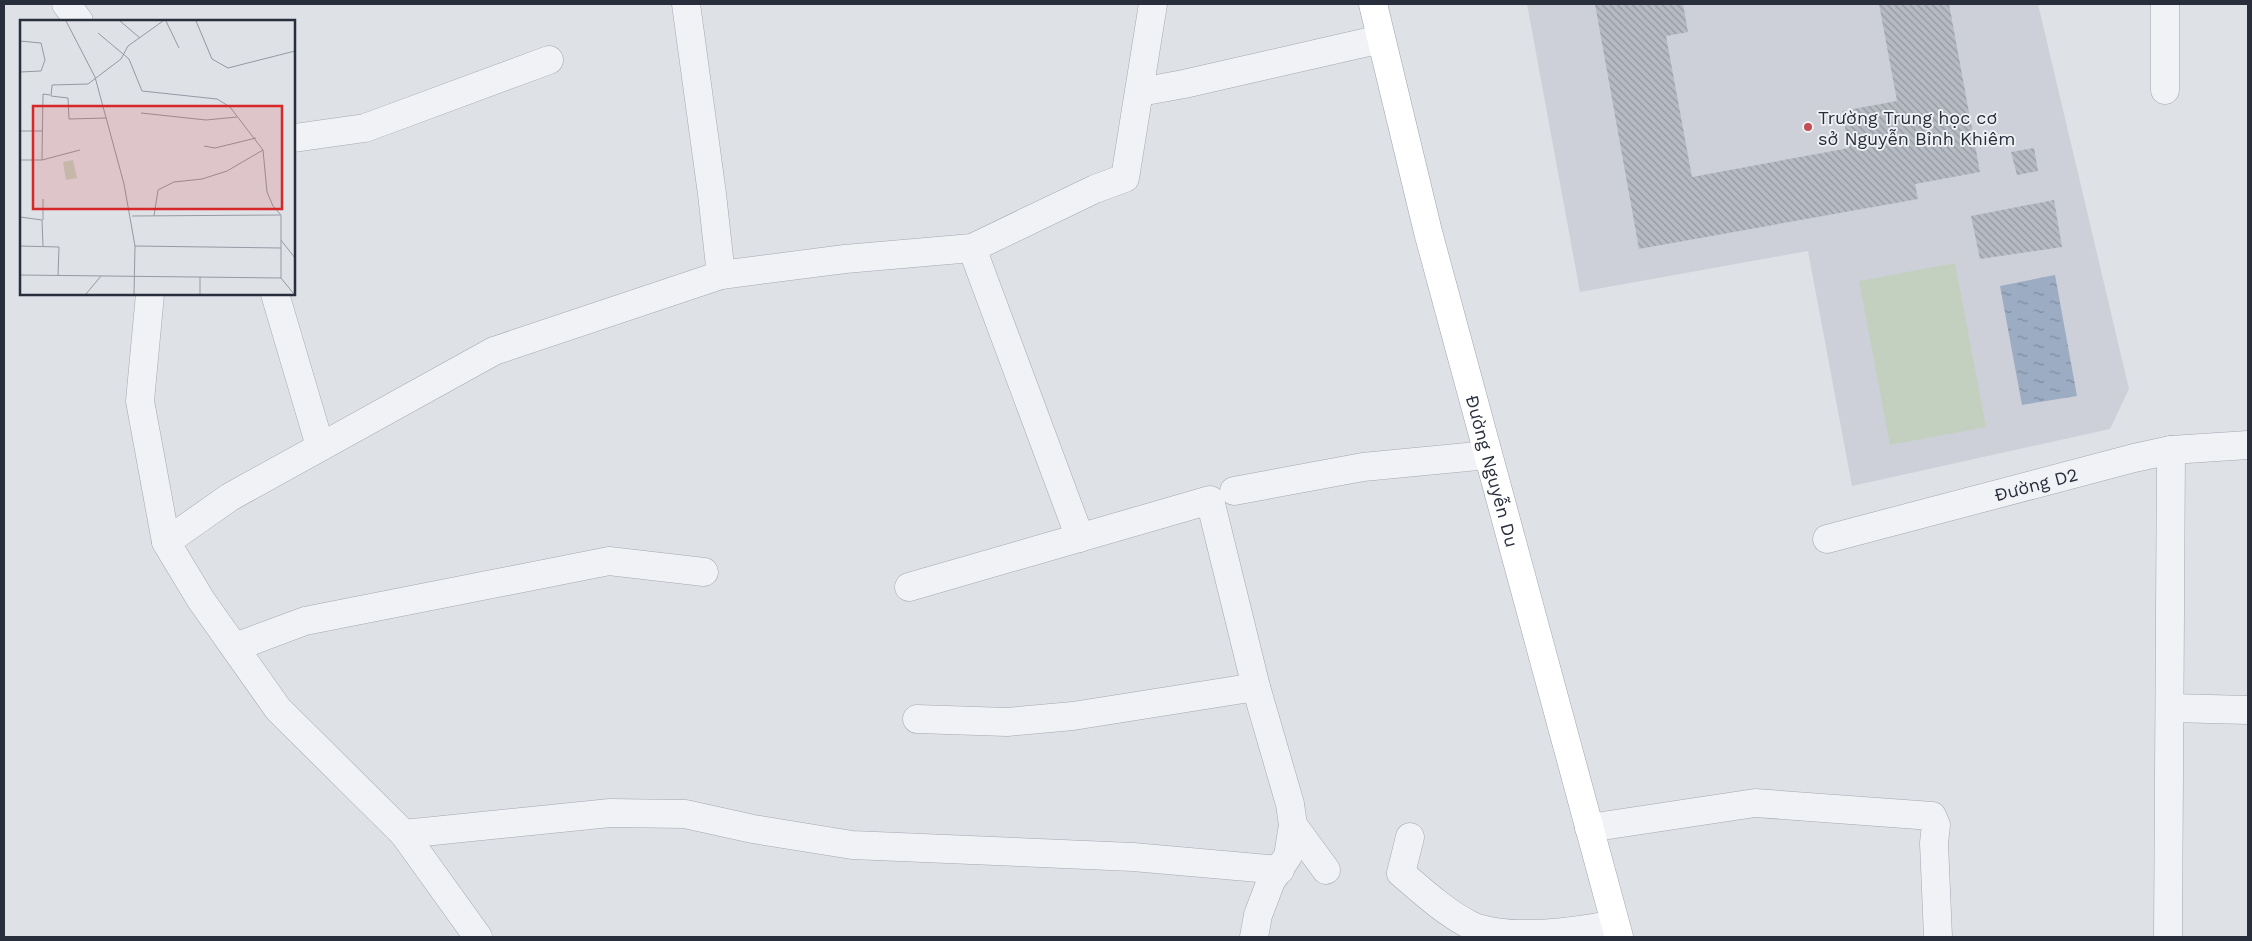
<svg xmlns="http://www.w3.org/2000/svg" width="2252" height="941" font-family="'Work Sans',sans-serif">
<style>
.built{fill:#cdd0d8}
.garden{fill:#c3d0c0}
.water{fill:url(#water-ripples)}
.building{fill:url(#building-back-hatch)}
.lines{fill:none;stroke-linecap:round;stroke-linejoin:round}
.minor-casing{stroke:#a4a8b0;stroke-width:29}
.major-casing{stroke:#9fa4b1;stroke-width:29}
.minor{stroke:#f1f2f5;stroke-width:28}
.major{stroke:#fff;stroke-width:28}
.poi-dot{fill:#c14e54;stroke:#eef0f4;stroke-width:2}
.labels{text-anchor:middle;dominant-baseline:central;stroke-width:4;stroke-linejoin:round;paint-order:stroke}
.poi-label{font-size:18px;fill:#292e3c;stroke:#eef0f4;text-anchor:start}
.street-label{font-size:18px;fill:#292e3c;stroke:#eef0f4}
.inset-road{fill:none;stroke:#9699a2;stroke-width:1}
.view{fill:#d62828;fill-opacity:0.15;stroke:#d62828;stroke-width:2.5}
.inset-edge{fill:none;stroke:#292e3c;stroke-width:2.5}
</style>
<defs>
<pattern id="water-ripples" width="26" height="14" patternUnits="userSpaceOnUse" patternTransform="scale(1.25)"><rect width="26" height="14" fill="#9cacc3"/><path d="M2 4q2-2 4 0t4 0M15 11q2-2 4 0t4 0" fill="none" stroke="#7f8ca0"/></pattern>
<pattern id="building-back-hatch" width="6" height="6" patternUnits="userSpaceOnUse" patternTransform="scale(1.25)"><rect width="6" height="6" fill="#b6bac3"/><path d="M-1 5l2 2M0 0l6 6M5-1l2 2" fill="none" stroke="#9498a0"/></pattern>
</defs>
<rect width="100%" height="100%" fill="#dee1e6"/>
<path class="built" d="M1527,4H2038L2129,389L2110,429L1852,486L1808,251L1580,292Z"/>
<path class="garden" d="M1955,263L1986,427L1890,445L1859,281Z"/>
<path class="water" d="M2055,275L2077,396L2022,405L2000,286Z"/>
<g class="building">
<path d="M1595,4H1683L1688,32L1666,36L1692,177L1849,148L1842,111L1897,101L1879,4H1949L1980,172L1915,184L1918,199L1639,249Z"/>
<path d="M2034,148L2038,171L2017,175L2011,152Z"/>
<path d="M2054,200L2062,247L1980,259L1971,216Z"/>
</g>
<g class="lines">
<defs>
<g id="minor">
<path d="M66,4L79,21"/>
<path d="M686,4L712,194L721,275"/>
<path d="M2165,4V90"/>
<path d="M1140,92L1184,84L1381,39"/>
<path d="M294,138L365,128L549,60"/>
<path d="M972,248L1080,538"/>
<path d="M150,294L140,401L166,542L201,600L278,709L404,834L478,937"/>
<path d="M275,294L320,446"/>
<path d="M1234,491L1363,467L1488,455"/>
<path id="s1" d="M1827,539L2134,458L2171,450L2248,445"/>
<path d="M166,542L230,497L494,351L721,275L845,259L972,248L1095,189L1125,178L1153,4"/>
<path d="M909,587L1210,500L1256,687L1290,804L1293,825L1288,856L1271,881L1258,915L1254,937"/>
<path d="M235,647L305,621L609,561L704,572"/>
<path d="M2171,708L2248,710"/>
<path d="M917,719L1007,722L1073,716L1256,687"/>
<path d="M1293,825L1326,870"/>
<path d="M1589,828L1755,803L1932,816L1936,825L1934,843L1938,937"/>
<path d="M404,834L610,813L685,814L753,829L852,845L1133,857L1280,870"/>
<path d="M1410,837L1401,873C1423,892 1446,913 1472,926C1509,941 1575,932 1615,924"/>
<path d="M2168,937L2171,450"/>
</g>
<g id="major">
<path id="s2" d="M1373,4L1428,232L1619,937"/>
</g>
</defs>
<use href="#minor" class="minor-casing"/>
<use href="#major" class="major-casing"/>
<use href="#minor" class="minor"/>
<use href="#major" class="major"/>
</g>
<circle class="poi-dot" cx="1808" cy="127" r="5"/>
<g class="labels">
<g class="poi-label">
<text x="1818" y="117">Trường Trung học cơ<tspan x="1818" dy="21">sở Nguyễn Bỉnh Khiêm</tspan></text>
</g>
<g class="street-label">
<text stroke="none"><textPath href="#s2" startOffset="482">Đường Nguyễn Du</textPath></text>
<text stroke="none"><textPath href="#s1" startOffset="216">Đường D2</textPath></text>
</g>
</g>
<g transform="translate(20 20)">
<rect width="275" height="275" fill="#dee1e6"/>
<path d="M53,140L57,158L46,160L43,142Z" fill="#c3d0c0"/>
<path class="inset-road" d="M46,1L75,57L104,164L115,226L114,274M100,1L120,18M146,1L159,28M176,1L192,39L208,48L275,31M78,13L109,39L122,71L197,79L210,87L243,130L247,172L253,186L261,195M0,21L21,23L25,40L21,51L0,52M121,93L186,100L217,97M86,98L49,99L48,78L31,76L32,65L68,64L101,39L108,26L143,1M0,111H22M184,126L195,128L236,118M0,140H22L60,130M22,140L23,74L30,75M23,179V200M261,195V258L274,274M112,196L260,195M134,196L138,170L154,162L182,159L207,151L243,130M0,197L22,200L23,226M261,220L275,238M0,226L39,227L38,256M115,226L261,228M0,255L261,258M180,257V274M66,274L81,256"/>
<path class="view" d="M13,86H262V189H13Z"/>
<rect width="275" height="275" class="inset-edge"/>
</g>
<rect width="2252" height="941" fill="none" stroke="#292e3c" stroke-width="10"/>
</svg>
